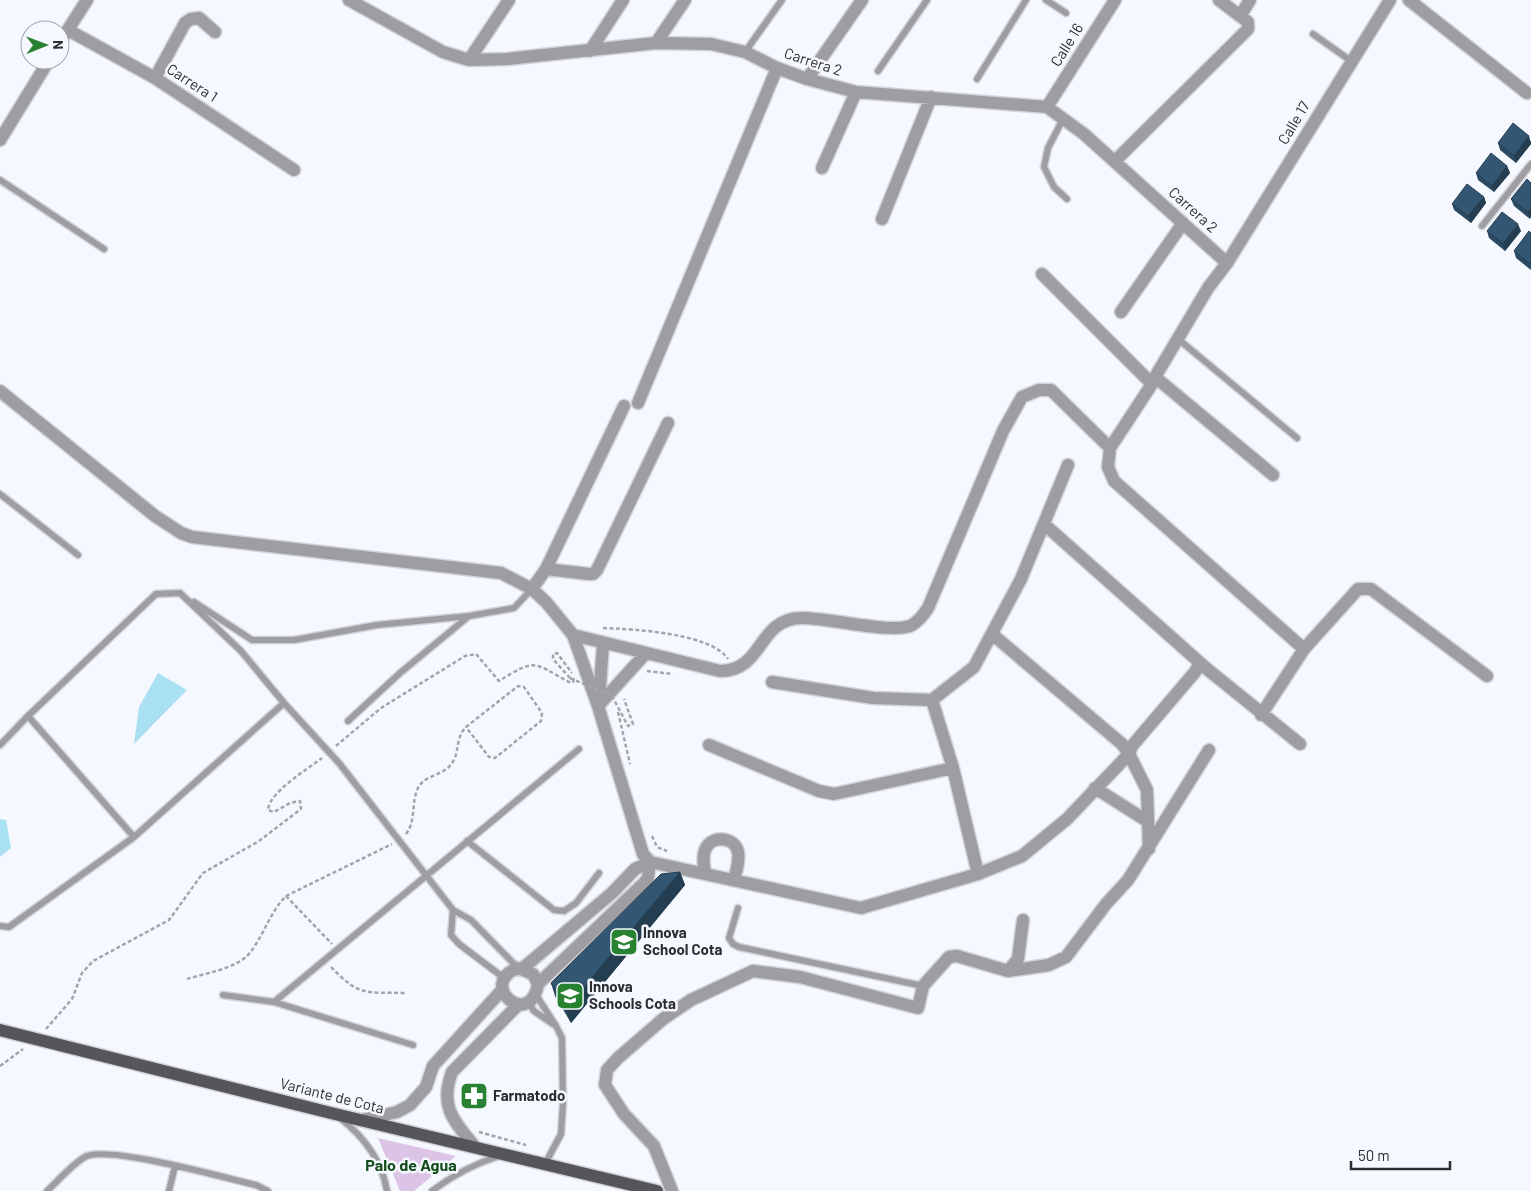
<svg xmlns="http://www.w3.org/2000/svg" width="1531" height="1191" font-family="Barlow,sans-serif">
<rect width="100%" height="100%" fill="#f5f8fe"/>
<path fill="#dcc4e6" d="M378,1138L456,1156L414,1191H400Z"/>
<path fill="#a9e1f2" d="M158,673L187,690L134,744L139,707Z
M0,819L6,820L11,848L0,857Z"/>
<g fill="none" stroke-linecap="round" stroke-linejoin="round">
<defs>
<path id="service" d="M1046,0L1066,13
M1313,34L1351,61
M745,52L782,0
M878,71L927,0
M977,79L1026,0
M1063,119L1048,148L1044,167L1054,187L1067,199
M0,180L104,249
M1482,226L1531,164
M1178,339L1297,438
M0,494L78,555
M194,602L252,640H294L377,625L469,616
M348,721L400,673L469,616L514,608L532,589
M0,745L28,716
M134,837L28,716L156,594L180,593L241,651L284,703L339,763L453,910L471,920L518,968
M467,841L554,910L564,911L576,903L599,873
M738,908L729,938L733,944L739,947L923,986
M453,910L451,935L459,944L504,978
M0,926L9,927L134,837L284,703
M223,995L274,1002L413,1045
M536,995L556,1026L562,1038L563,1104L561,1134L545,1164
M274,1002L579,749
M529,1003L534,1011L553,1024
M340,1118C363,1136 382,1161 387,1191
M47,1191C57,1182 75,1161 87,1156C111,1146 225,1178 256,1185L268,1191
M169,1191L175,1166
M432,1191C453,1175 474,1164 499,1156"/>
<path id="minor" d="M349,0L443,52L469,60L507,59L656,43L711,44L745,52L777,68L807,79L856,92L1047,107L1084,134L1227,263
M1409,0L1527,93
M1240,16L1250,0
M68,30L155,78L294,170
M60,42L87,0
M656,43L685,0
M590,51L623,0
M469,60L509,0
M155,78L185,23L191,19L199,18L215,32
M807,79L862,0
M1047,107L1115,0
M0,140L49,60
M1115,161L1248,29V22L1219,0
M822,168L856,92
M882,219L931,97
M1042,274L1152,384
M1121,312L1183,223
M1155,377L1273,475
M0,391L155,516L181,533L192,537L501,573L532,589L546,602L573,635L720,671C764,671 757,619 801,618C826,617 894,635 912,625C919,621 924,614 928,608L1003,431L1013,413L1022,397L1039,390H1051L1110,448
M638,403L777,68
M1044,524L1207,669L1300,744
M546,569L624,406
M532,589L546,569L589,574H593L597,570L668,423
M573,635L598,706L643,854L650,862
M1304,649L1114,481L1108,467L1110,448L1152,384L1155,377L1208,288L1227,263L1390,0
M772,682L873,698L932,700L974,667L1021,579L1068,465
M932,700L953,768L978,874
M599,701L603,644
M598,706L646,653
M1261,715L1304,649L1358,589H1371L1487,676
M709,745L819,791L834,794L953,768
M1095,788L1147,821
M1149,849L1147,790L1129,754L1132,746L1195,672L1200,663
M705,873C704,865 702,857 705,850C711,834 735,837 738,852C740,861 736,871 734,880
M523,968L612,893L635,869L650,862L861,908L978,874L1022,856L1067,819L1129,754L1122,744L992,634
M1008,971L1049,965L1066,957L1106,904L1128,880L1209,750
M538,984L533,974L518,968C476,984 530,1031 538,984L644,883L648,878L650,862
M362,1120L397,1112L410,1105L426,1087L433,1066L502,990
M475,1147C454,1121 439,1107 452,1072L518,1005
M672,1191L654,1146L624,1114L605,1085L607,1070L618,1058L663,1019L691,1000L753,971L800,977L918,1008L923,986L949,957L957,956L1008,971L1018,959L1023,920"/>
<path id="primary" d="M0,1030L335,1114L657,1191"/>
</defs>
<use href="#service" stroke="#d1d4d9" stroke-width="9"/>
<use href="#minor" stroke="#d1d4d9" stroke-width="15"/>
<use href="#primary" stroke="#d1d4d9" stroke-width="15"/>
<path stroke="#a3a5aa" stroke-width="2.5" stroke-dasharray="4 2.5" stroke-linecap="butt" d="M603,628C632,629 711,633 728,659
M647,671L673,674
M570,678L553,659V654L557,653L572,673
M618,712L630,764
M336,746L381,708L465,656L476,654L499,681C536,658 532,662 569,682H573L574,678
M406,834C416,822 411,802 418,788C425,774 444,776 452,763C460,752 455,738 466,727L518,686L524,687L542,713L541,721L495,758L489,757L466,727
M652,836L657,847L667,851
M286,896L332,944
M331,967C360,997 365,992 405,993
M187,979C206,973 234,969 248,955C263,938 269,913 286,896L392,844
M46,1029L72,999L82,973L93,961L169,920L203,873L259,841L301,809L300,801L290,803L274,812L268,810C269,792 308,769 322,758
M0,1066L23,1049
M479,1132L526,1145"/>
<use href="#service" stroke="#9e9ea2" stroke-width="6"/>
<use href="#minor" stroke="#9e9ea2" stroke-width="12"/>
<use href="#primary" stroke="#56555c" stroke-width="12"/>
<path stroke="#a3a5aa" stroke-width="2.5" stroke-dasharray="4 2.5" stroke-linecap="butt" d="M570,678L612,696L628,726L633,724L624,699"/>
</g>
<path fill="#2c4b62" d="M1531,141V144L1516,163L1500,150L1498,143Z
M1507,166L1510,173L1494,192L1478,180L1476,173Z
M1527,179L1530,219L1514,206L1511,199Z
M1484,197L1486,203L1471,223L1454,210L1452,204Z
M1487,231H1521L1505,251L1489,238Z
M1531,233V270L1516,258L1514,251Z
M680,872L685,885L571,1023L555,996L551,983Z"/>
<path fill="#243d50" d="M1529,136L1531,144L1516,163L1514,156Z
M1507,166L1510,173L1494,192L1492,186Z
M1484,197L1486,203L1471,223L1468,216Z
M1531,208V217L1530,219L1528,212Z
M1518,224L1521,231L1505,251L1503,244Z
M680,872L685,885L571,1023L566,1009Z"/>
<path fill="#335772" stroke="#243d50" d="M1513,123L1529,136L1514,156L1498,143Z
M1491,153L1507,166L1492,186L1476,173Z
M1527,179L1531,183V208L1528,212L1511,199Z
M1467,184L1484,197L1468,216L1452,204Z
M1502,212L1518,224L1503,244L1487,231Z
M1529,231L1531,233V262L1530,264L1514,251Z
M680,872L566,1009L551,983L661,874Z"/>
<defs>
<symbol id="school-square" viewBox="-11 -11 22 22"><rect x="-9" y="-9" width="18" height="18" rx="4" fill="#298231" stroke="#f5f8fe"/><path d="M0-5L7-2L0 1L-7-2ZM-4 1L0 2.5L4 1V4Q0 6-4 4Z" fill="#fff"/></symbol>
<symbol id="pharmacy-square" viewBox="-11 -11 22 22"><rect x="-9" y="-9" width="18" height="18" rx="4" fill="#298231" stroke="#f5f8fe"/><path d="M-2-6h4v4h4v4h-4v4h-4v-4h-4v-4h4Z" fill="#fff"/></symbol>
</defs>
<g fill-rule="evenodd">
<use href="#school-square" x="608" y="926" width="32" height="32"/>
<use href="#school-square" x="554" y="980" width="32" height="32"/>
<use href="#pharmacy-square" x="458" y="1080" width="32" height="32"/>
</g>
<g text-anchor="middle" stroke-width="5" stroke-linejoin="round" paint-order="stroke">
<g font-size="15" fill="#2c2e31" stroke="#f5f8fe">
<text transform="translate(1067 45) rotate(-58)" y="5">Calle 16</text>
<text transform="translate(813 62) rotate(18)" y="5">Carrera 2</text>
<text transform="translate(192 83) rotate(33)" y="5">Carrera 1</text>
<text transform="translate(1294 123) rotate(-59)" y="5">Calle 17</text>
<text transform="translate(1193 210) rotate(42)" y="5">Carrera 2</text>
<text transform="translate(332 1096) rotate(14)" y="5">Variante de Cota</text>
</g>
<g font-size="15" font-weight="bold" fill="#2c2e31" stroke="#f5f8fe" text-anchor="start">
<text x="643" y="938">Innova<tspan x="643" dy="17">School Cota</tspan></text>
<text x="589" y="992">Innova<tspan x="589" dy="17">Schools Cota</tspan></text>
<text x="493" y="1101">Farmatodo</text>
</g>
<g font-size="16" font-weight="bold" fill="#144d1a" stroke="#f5f8fe">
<text x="411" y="1171">Palo de Agua</text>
</g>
</g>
<g transform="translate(45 45) rotate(89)"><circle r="24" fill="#f5f8fe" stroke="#a5a7ac"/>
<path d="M0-4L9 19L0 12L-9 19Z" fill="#298231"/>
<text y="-8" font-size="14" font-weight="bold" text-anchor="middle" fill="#2c2e31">N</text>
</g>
<path d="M1351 1161v8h99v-8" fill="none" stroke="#2c2e31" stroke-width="2.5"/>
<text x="1358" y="1161" font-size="15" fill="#2c2e31" stroke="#f5f8fe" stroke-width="4" paint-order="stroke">50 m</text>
</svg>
